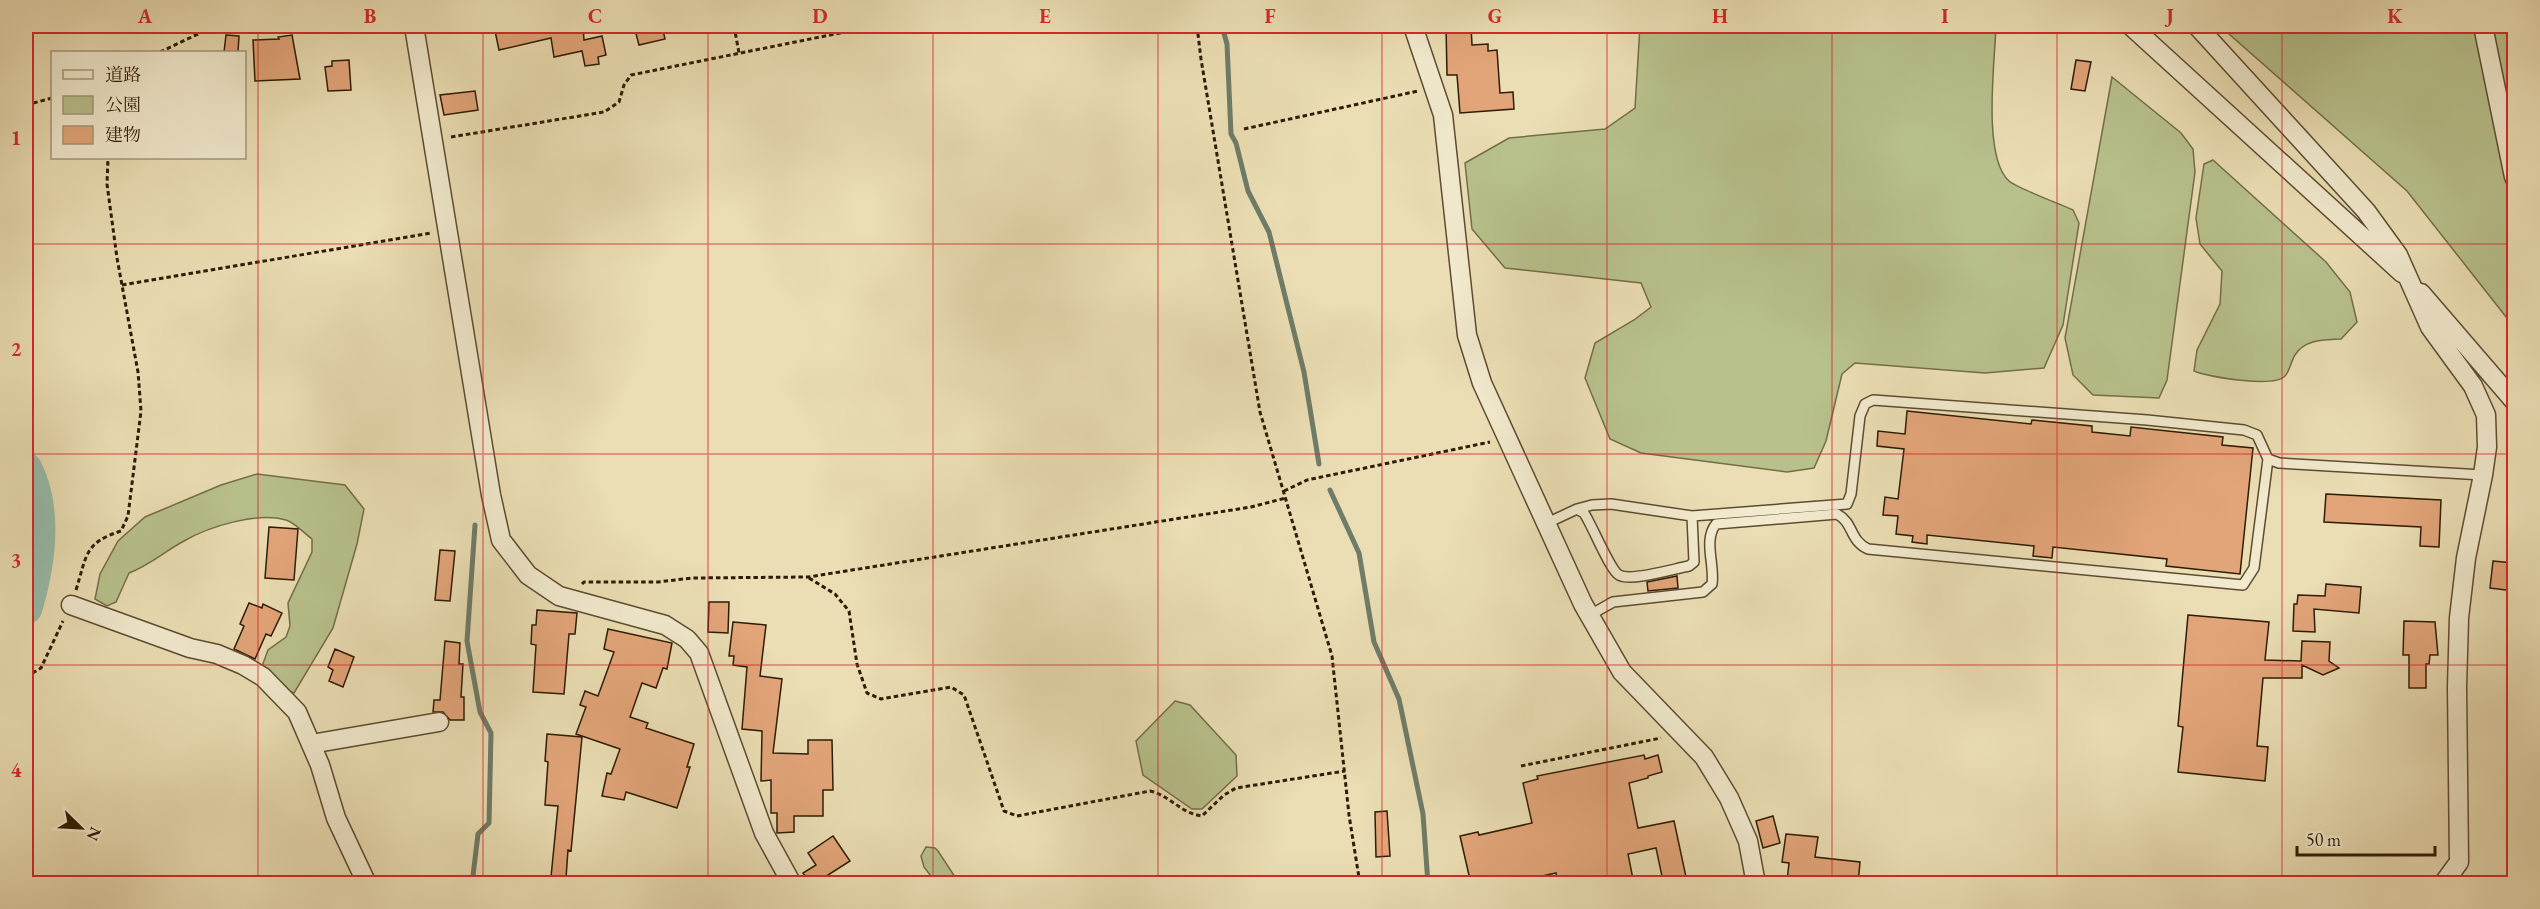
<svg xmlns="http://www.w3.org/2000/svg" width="2540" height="909" font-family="'EB Garamond','Noto Serif JP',serif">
<rect width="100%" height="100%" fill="#ebdeb4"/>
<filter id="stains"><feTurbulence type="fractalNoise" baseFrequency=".00333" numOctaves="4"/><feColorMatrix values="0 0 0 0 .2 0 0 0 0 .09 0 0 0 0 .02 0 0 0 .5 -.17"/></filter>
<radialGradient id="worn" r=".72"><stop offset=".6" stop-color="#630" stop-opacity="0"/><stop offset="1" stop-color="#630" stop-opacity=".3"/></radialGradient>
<path fill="#b8c18c" stroke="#736e48" stroke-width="1.5" d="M1640,26H1996C1995,60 1982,157 2009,181C2017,188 2060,204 2073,210L2079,223L2063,325L2044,368L1985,373L1855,363L1842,374L1826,441L1814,468L1787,472L1641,453L1610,439L1585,378L1595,343L1634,320L1651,307L1641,283L1505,268L1472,229L1465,163L1509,138L1605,129L1635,108Z
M2220,26H2514V327L2407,191Z
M2112,77L2181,133L2193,149L2195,172L2167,380L2159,398L2093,395L2073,375L2065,338Z
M2213,160L2326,262L2350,292L2357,322L2341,339C2324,340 2305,339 2295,355C2291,361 2290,371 2285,376C2274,388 2209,377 2194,371L2197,350L2220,304L2222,271L2200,244L2196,218L2204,164Z
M257,474L345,485L364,509L357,544L333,628L294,693L284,689L261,669L268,650L286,637L290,626L288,603L312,552V539C304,533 295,523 286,520C257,512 210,526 184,541C165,551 150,565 129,573L116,602L107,606L95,599L100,574L118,541L145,517L221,485Z
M1175,701L1190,705L1236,755L1237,776L1202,809H1192L1143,775L1136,741Z
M926,847L935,848L938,851L959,883H936L924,867L921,856Z"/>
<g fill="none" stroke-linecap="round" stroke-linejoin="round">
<path stroke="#6e7c68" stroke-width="5" d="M1222,26L1227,44L1231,134L1236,143L1248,191L1269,232L1304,372L1319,464
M1330,490L1359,553L1374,642L1399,699L1423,814L1428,884
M472,884L478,834L489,823L491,733L480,712L467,641L475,525"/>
<path stroke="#98bcaa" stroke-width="33" d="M26,469C47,511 39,564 26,608"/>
</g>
<path fill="#e2a579" stroke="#2e1b04" stroke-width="1.5" d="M494,26H583L584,40L602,36L606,55L598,57L599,64L585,66L582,51L554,57L551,38L499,50Z
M634,26H662L665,39L639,45Z
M1446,26H1471L1472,45L1488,44V51L1497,50L1500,93L1513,92L1514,109L1460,113L1457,75H1447Z
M226,35L239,36L238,52H224Z
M292,35L300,79L255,81L253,40L279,39L278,37Z
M349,60L351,90L328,91L325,67L332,66V61Z
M2076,60L2091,62L2085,91L2071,89Z
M475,91L478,110L444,115L440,95Z
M1907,411L2031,424L2032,420L2092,426V432L2130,436L2131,427L2223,437L2222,445L2253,448L2240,574L2166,566L2167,559L2053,547L2052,558L2033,556L2034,546L1927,535V544L1912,542L1913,536L1896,534L1898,516L1883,515L1885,497L1898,499L1904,449L1877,446L1878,431L1905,434Z
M2326,494L2441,500L2439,547L2420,546L2421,527L2324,522Z
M269,527L298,529L294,580L265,578Z
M440,550L455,551L450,601L435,600Z
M2493,561L2514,563V591L2490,588Z
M1677,576L1678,588L1648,591L1647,582Z
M2326,584L2361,587L2359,613L2314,609L2315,632L2293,631L2294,604H2297L2298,595L2325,596Z
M709,602H729L728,633L708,632Z
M249,603L262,608L263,604L282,613L271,636L266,634L255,659L234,649L244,626L240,624Z
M537,610L577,613L575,634H569L564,694L533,692L536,645L531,644L532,625H536Z
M2188,615L2269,622L2265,660L2301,661L2302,641L2330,642L2329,661L2339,668L2323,675L2302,665V678H2263L2257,746L2268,747L2265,781L2178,772L2183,727L2178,726Z
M2404,621L2435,622L2438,655H2430L2429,664H2426V688H2409V655H2403Z
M733,622L766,625L760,676L782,679L773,753L808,754V740H832L833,790H823V816H794V832L777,833V813H771V780L761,781L762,731L742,729L747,667L733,665L734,656H729Z
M608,629L672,643L667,669L663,668L656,688L642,683L630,717L648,723L646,728L694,744L687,767H690L677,808L626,792L624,800L602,796L607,773L611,774L620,749L576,734L586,707L580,705L585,691L598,696L614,652L604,649Z
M445,641L460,643L459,664H463L461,697H464V720H450L443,712H433L434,700H440Z
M335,649L354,657L343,687L329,681L333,670L328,667Z
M547,734L582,737L571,851L568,850L566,878L551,877L558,806L545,805L548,762L545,761Z
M1644,755L1645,759L1658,755L1662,772L1648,776V778L1629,783L1638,828L1674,821L1686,877L1663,881L1656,848L1628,854L1634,884H1557L1556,873L1520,881L1519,876L1485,884H1471L1460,836L1478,832L1479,835L1532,823L1523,783L1538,779L1537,776Z
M1387,811L1390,856L1376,857L1375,812Z
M1773,816L1780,843L1763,848L1756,821Z
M1786,834L1818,837L1815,857L1860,862L1858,884L1833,881V884H1811L1787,881L1789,863L1782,862Z
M833,836L850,861L814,884H810L803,873L816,865L808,853Z"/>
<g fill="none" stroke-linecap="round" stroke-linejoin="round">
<defs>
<path id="lane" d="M2268,459L2279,463L2483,475
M1577,509L1592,505L1611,504L1692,516L1847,504L1851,494L1860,416L1865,404L1873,400L2147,420L2244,430L2257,435L2268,459L2254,568L2243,585L1868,549C1849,540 1854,523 1837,514L1716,524C1703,540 1715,565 1712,584L1703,592L1613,602L1590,615
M1545,524L1577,509L1584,513C1592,525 1610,570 1619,575C1631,582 1673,569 1689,566L1694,562L1692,516"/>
<path id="street" d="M414,26L491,495L501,540L528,575L559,596L665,625L687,639L699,653L764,833L792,884
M1413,26L1443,115L1467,335L1482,383L1583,604L1622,672L1704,757L1729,798L1748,841L1756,884
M2131,26L2402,273
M2197,26L2366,211L2398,255L2430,327L2473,386L2486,415L2487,447L2483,475L2466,558L2459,618L2457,687L2459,862L2443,884
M2483,26L2514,177
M2421,293L2514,401
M71,605L190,648L217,654L243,665L263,677L297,712L320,765L336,818L367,884
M311,744L439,722"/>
</defs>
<use href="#lane" stroke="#5d4c30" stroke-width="12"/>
<use href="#street" stroke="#5d4c30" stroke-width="21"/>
<path stroke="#2e1b04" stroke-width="3" stroke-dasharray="4.5 3" stroke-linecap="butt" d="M734,26L739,53
M1197,26L1201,59L1260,412L1332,656L1349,815L1360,884
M160,52L215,26
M26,105L52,98
M1244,129L1418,91
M451,137L604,112L619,102L624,85L631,75L840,33L889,26
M122,285L431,233
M1284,491L1307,480L1490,442
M809,578L835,594L849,611L857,664L867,693L881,699L951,687L964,695L1004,811L1017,816L1150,791C1171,796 1180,813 1202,816L1224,795L1236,788L1345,771
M582,584L584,582H658L692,578L808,577L1251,507L1286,498
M76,590C87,555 84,543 121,531L128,516L141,411L138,372L117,258L107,184L108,158
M26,677L41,668L63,621
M1521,766L1661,738"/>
<use href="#lane" stroke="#f2eace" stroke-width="9"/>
<use href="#street" stroke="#f2eace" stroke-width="18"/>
</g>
<path fill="none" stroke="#d62828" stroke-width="1.5" stroke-opacity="0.55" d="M258,26V884M483,26V884M708,26V884M933,26V884M1158,26V884M1382,26V884M1607,26V884M1832,26V884M2057,26V884M2282,26V884M26,244H2514M26,454H2514M26,665H2514"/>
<rect width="2540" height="909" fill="none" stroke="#ebdeb4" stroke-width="66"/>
<rect x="51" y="51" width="195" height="108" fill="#f2eace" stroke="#a4977d" stroke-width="1.5"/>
<rect x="63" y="70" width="30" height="9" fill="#f2eace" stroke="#a4977d" stroke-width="1.5"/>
<text x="105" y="81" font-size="18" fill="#2e1b04">道路</text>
<rect x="63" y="96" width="30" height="18" fill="#b8c18c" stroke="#a4977d" stroke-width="1.5"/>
<text x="105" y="111" font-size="18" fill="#2e1b04">公園</text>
<rect x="63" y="126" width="30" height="18" fill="#e2a579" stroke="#a4977d" stroke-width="1.5"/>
<text x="105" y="141" font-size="18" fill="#2e1b04">建物</text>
<g transform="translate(81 828) rotate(114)" stroke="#f2eace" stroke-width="4.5" paint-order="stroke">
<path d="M0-4.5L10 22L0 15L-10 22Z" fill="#2e1b04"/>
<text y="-9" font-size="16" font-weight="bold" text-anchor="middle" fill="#2e1b04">N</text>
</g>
<path d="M2297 846v9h138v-9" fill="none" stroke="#2e1b04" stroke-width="3"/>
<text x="2306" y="846" font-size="18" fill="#2e1b04" stroke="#f2eace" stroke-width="4.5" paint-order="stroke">50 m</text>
<rect x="33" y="33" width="2474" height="843" fill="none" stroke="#d62828" stroke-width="2"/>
<g font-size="20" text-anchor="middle" font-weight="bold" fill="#d62828">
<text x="145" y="23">A</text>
<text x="370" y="23">B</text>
<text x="595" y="23">C</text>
<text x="820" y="23">D</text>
<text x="1045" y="23">E</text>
<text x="1270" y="23">F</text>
<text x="1495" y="23">G</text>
<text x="1720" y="23">H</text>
<text x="1945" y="23">I</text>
<text x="2170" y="23">J</text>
<text x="2395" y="23">K</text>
<text x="16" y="145">1</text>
<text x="16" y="356">2</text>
<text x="16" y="567">3</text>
<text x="16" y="777">4</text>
</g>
<rect width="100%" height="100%" filter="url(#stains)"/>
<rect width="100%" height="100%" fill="url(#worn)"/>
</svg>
